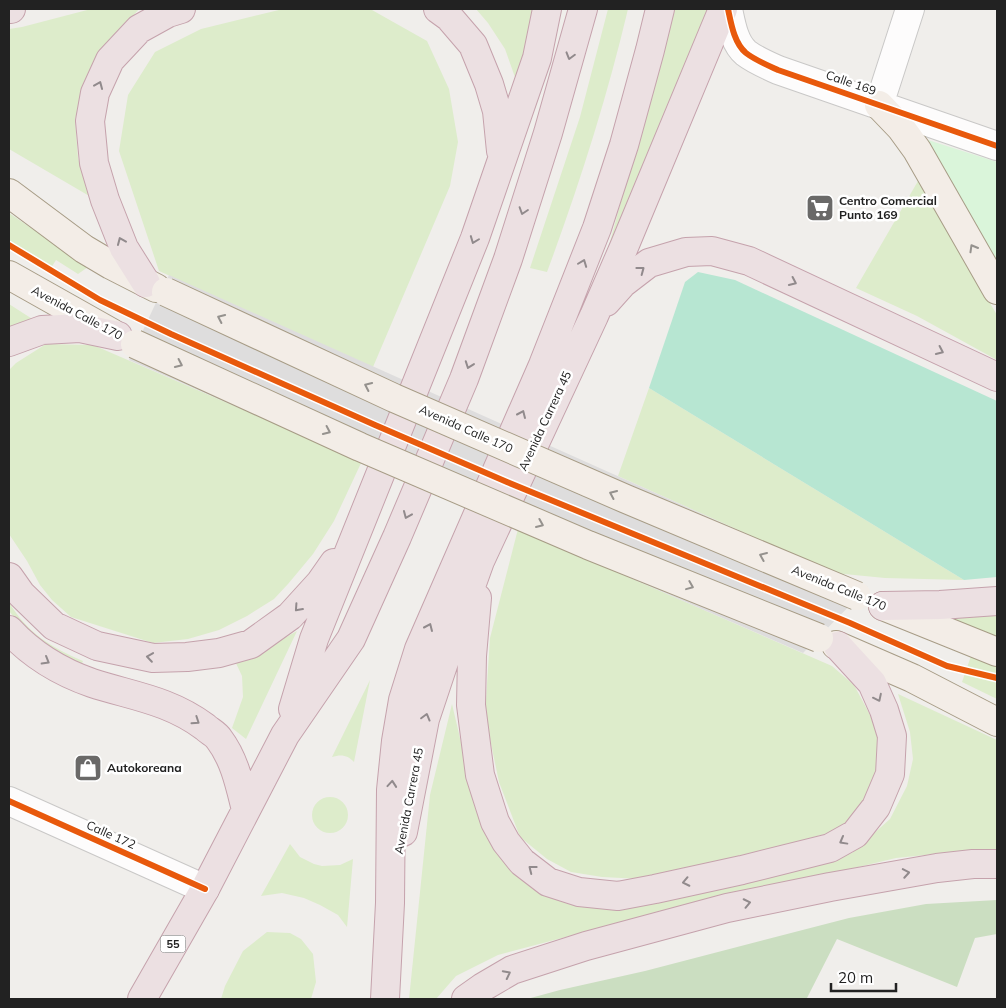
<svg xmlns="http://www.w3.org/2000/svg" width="1006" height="1008" font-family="Mulish,sans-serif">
<rect width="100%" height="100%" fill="#f0eeeb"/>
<path fill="#ddeccb" d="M91,9H139L109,44L87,84L75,119L78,158L91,197L9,149V29L22,27Z
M283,9H366L372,10L427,41L449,89L458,142L450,186L373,367L159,271L119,151L128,95L155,52L201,29Z
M476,9H535L533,24L516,80L505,49L488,23Z
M608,9H628C607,98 579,186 547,272L530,268L580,117Z
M673,9H711L607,253Z
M918,181L997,315V360L917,316L856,288Z
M9,213L88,267L78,274L56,260L51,268L9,241Z
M9,304L37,322L9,330Z
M46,344L93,345L362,461L334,521L313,554L288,584L274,599L247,616L219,630L188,639L153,643L71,617L52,600L40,585L27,561L9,534V370L16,363Z
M649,388L964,580L885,578L834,573L618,476Z
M518,529L832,666L854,685L876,726L880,761L873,786L862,808L848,828L776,847L641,879L602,877L571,872L547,859L520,837L499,782L485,715L490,638Z
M9,602C26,632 52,648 83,661L81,666L60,656L22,627L9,611Z
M997,610V638L943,617Z
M297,631L246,739L232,728L243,697L242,676L234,659C256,652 276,643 297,631Z
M971,656L997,666V699L962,682Z
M370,680L354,762C348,755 341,754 332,757Z
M898,694L997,740V852L945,853L896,858L562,938L498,955L456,976L436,999H409L430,795L452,704L475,802L507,857L551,898L581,906L606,908L852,853L890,819L907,786L913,759L910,732Z
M312 815a18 18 0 1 1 36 0a18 18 0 1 1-36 0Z
M290,844L300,857L314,864L322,866L340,865L353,859L347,927L338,915L320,905L304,898L282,893L261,896Z
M267,932L290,933L301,939L313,954L316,982L311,999H221L225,986L243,951Z"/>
<path fill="#cbdec1" d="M997,900V934L975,938L957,987L837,939L807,998L767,999H527L560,990L645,971L849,918L926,904Z"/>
<path fill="#daf5da" d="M928,140L997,162V272Z"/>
<path fill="#b7e6d2" d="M698,272L735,280L997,401V577L964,580L649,388L685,282Z"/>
<path fill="#dedddd" d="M169,275L834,573L868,587L803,653L129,360Z"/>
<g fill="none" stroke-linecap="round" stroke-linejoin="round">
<defs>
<path id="minor" d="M728,9C731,23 734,43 746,53C755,60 767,65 778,70L997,146
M879,105L910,9
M9,801L205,889"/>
<path id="major" d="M879,105L901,128L917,150L997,290
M9,193L84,249L111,265L156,288
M9,275L112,333
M883,606L997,652
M836,645L912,678L997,722"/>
<path id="highway" d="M9,9H11
M438,9L449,17L473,45L489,84L497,111L501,151
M146,283L124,248L105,200L94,163L90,121L95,93L110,60L139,29L168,13L181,9
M606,302L623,283L649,263L686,252L712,251L749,261L997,377
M9,342L42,330L80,328L118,336
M9,577L21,594L54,626L97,646L153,658L187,657L219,653L251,644L290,616L320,583L334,563
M477,598L472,656L471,705L480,775L495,822L506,842L522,862L548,882L579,892L618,896L655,889L742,870L830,848L855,834L876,807L890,774L892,736L884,710L872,683L838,646
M883,606L940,605L997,601
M9,630C32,655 60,672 92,683C132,696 169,700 205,727C209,731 216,734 219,739C235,760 240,786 246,810
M293,709L314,639L475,238L537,58L547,9
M403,832L425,719L446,656L480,561L594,316L624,247L723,9
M142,999L205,889L285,735L351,639L397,537L464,379L508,259L548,133L583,9
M385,999L390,903L391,790L396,741L403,700L419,649L543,365L597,228L624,145L650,50L660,9
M466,999L483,987L512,970L586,946L727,908L830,887L937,868L973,864H997"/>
</defs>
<use href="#minor" stroke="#c9c8c7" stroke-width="30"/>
<use href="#major" stroke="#a79c86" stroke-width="30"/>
<use href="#highway" stroke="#c5a2ac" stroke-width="30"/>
<use href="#minor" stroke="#fdfcfc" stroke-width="28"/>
<use href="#major" stroke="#f3ede7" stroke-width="28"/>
<use href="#highway" stroke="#ece0e2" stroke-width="28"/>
<defs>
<path id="major-bridge" d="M166,292L394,398L626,499L857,596
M135,344L360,447L588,545L819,638"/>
</defs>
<use href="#major-bridge" stroke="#a79c86" stroke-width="30" stroke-linecap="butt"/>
<use href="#major-bridge" stroke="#f3ede7" stroke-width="28"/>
<defs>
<path id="cycleway" d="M728,9C731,23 734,43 746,53C755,60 767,65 778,70L997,146
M9,245L100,300L171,334L375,425L507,482L850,623L947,666L997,678
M9,801L205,889"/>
</defs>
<use href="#cycleway" stroke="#fff" stroke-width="9"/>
<use href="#cycleway" stroke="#e8590c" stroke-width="6"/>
</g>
<defs><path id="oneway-chevron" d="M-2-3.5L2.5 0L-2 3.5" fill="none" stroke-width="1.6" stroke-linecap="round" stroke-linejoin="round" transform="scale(1.25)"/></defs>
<g stroke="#918a8c">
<use href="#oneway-chevron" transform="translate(570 56) rotate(106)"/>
<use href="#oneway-chevron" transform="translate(99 85) rotate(-67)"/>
<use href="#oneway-chevron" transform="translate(523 211) rotate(108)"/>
<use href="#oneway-chevron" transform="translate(474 240) rotate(111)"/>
<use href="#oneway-chevron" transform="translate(121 241) rotate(-113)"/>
<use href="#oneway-chevron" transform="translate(583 263) rotate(-69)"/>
<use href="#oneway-chevron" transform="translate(641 270) rotate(-37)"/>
<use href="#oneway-chevron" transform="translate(793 282) rotate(25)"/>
<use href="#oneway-chevron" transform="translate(940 351) rotate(25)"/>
<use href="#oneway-chevron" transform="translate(469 365) rotate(110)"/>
<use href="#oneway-chevron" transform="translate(522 414) rotate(-66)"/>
<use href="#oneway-chevron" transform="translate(407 515) rotate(113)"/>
<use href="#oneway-chevron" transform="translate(298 608) rotate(132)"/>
<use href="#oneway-chevron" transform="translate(429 627) rotate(-66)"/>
<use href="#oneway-chevron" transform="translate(150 657) rotate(-172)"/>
<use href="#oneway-chevron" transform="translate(46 661) rotate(30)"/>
<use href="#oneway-chevron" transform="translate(878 698) rotate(64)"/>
<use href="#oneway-chevron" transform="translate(426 717) rotate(-75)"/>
<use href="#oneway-chevron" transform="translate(196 721) rotate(34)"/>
<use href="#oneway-chevron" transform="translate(392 784) rotate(-85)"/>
<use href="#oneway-chevron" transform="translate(843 841) rotate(151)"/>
<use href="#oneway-chevron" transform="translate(532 869) rotate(-142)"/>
<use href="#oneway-chevron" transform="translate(906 873) rotate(-10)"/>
<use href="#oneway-chevron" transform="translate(686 882) rotate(168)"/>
<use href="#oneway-chevron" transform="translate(747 903) rotate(-12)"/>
<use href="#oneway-chevron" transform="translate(507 974) rotate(-27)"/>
</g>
<g stroke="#95928e">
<use href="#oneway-chevron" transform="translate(973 248) rotate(-120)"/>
<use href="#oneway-chevron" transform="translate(221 318) rotate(-155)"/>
<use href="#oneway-chevron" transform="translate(179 364) rotate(25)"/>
<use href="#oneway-chevron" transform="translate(368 386) rotate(-155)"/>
<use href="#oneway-chevron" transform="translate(327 431) rotate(25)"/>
<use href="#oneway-chevron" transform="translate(613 494) rotate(-156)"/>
<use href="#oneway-chevron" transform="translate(540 524) rotate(23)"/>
<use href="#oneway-chevron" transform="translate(763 556) rotate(-157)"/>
<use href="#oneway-chevron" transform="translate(690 586) rotate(22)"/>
</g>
<defs>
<symbol id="supermarket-square" viewBox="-11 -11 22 22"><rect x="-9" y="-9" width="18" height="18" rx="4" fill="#6a6968" stroke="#fff"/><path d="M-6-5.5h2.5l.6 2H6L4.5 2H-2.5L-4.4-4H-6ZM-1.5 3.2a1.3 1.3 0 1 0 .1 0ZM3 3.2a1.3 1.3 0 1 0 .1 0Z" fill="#fff"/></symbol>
<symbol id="shop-square" viewBox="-11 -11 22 22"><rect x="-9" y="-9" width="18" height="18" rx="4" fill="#6a6968" stroke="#fff"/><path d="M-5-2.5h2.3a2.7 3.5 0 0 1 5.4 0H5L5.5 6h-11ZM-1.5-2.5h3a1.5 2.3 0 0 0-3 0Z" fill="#fff"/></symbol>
</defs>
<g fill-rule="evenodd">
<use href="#supermarket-square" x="804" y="192" width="32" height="32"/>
<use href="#shop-square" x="72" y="752" width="32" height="32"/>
</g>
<g text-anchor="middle" stroke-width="5" stroke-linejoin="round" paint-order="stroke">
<rect fill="#fff" stroke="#646464" stroke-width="1" x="160.5" y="935.5" width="25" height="17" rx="4"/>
<g font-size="11" font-weight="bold" fill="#222">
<text x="173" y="948">55</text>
</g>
<g font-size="12" fill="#222" stroke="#fff">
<text transform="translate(851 83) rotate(19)" y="4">Calle 169</text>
<text transform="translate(77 313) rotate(28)" y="4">Avenida Calle 170</text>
<text transform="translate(545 421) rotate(-65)" y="4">Avenida Carrera 45</text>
<text transform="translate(466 429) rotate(24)" y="4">Avenida Calle 170</text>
<text transform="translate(839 588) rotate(22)" y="4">Avenida Calle 170</text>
<text transform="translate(409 801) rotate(-79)" y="4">Avenida Carrera 45</text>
<text transform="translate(111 835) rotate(24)" y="4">Calle 172</text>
</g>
<g font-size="12" font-weight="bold" fill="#222" stroke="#fff" text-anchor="start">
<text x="839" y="205">Centro Comercial<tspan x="839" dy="14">Punto 169</tspan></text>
<text x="107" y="772">Autokoreana</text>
</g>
</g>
<rect width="1006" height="1008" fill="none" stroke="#222222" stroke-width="20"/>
<path d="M831 983v8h65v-8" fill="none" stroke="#222222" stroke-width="2.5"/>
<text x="838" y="983" font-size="15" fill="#222222" stroke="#ffffff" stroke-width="4" paint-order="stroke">20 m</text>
</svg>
